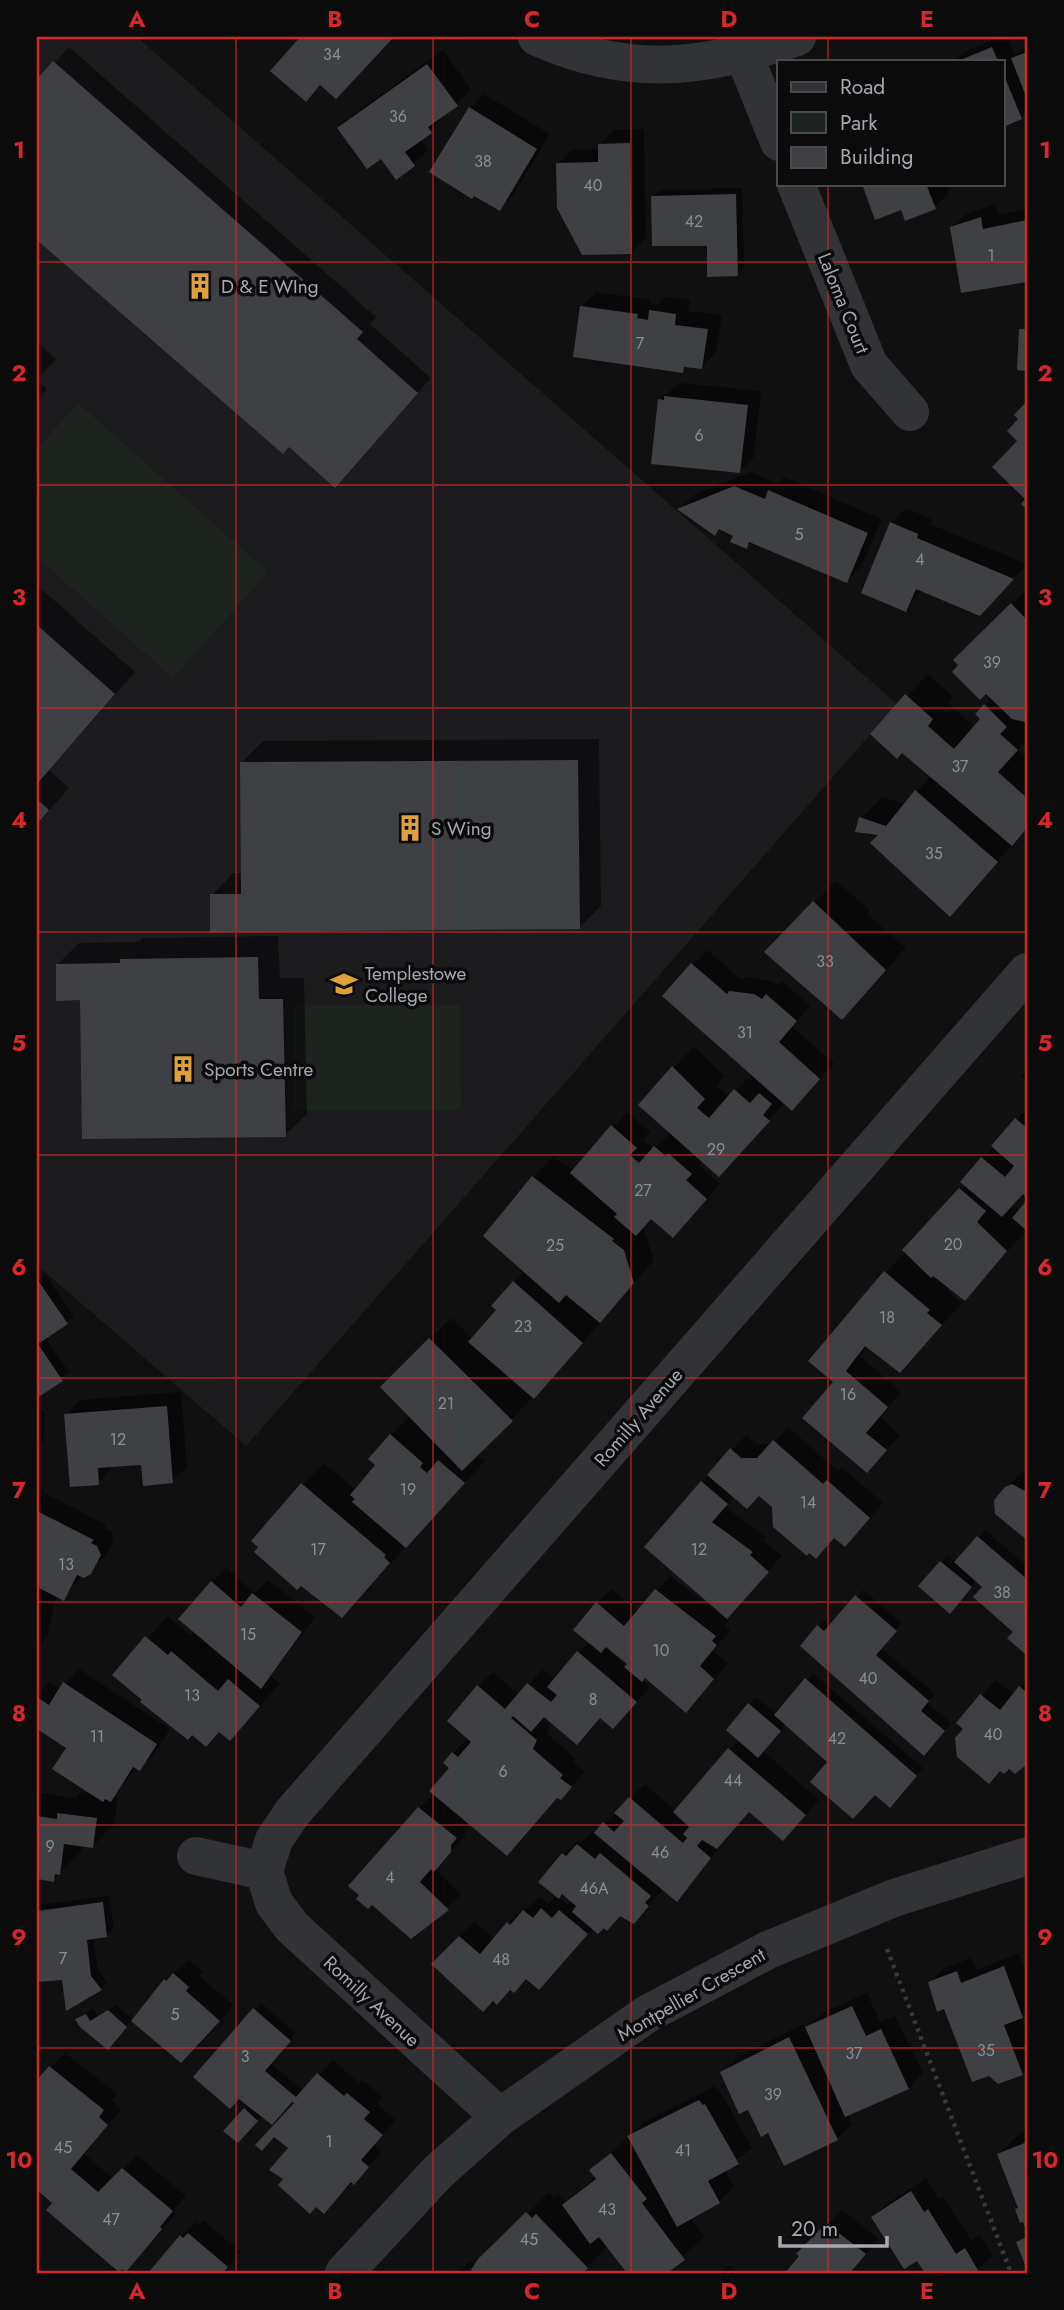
<svg xmlns="http://www.w3.org/2000/svg" width="1064" height="2310" font-family="Jost,sans-serif">
<rect width="100%" height="100%" fill="#101011"/>
<path fill="#1c1c1e" d="M37,37H137L897,704L246,1446L37,1265Z"/>
<path fill="#1d241d" d="M78,403L268,572L173,678L37,557V449Z
M293,1005H460L461,1110H294Z"/>
<path fill="#0007" fill-rule="evenodd" d="M302,37H395L363,70L321,84L306,100L273,71Z
M1000,37H1008L1016,56L1027,44V111L1021,118L1003,125V61H953L968,50Z
M69,47L376,317L370,324L431,378L349,471L289,445L283,452L37,238V82Z
M443,50L471,90L421,139L429,150L396,177L381,156L339,128L354,114Z
M484,94L550,134L514,194L499,209L470,108Z
M1003,128L1007,138L1003,143Z
M644,129L646,238L631,253L558,164L573,149H600V144L614,130Z
M863,184H946L949,193L935,207L902,208L876,218Z
M742,188L744,268L737,275L708,244L653,197L660,190Z
M996,204L998,215L1027,209V280L963,291L952,227L967,213Z
M596,292L651,300V304L657,305L665,297L690,300L688,311L722,315L716,352L702,367L688,365L682,371L582,306Z
M37,342L56,359L37,380Z
M37,380L47,389L37,401Z
M680,383L761,391L754,457L740,471L659,400Z
M750,472L778,484L784,477L882,519L861,566L847,581L752,541L746,547L736,535L721,528L715,534L680,509L694,495Z
M906,508L932,519L930,524L1027,564L994,599L922,590L906,610L892,523Z
M37,585L135,672L49,770L69,788L37,824Z
M1027,589V740L1018,750L1027,758V828L950,915L881,833L861,818L882,797L905,804L931,776L902,751L872,734L928,674L953,697L948,703L975,728L983,719L985,705L992,697L956,660Z
M599,739L601,906L579,928L212,895L233,873H243L241,763L263,741Z
M836,881L870,910L867,914L906,948L842,1018L767,952Z
M278,936L280,978H304L307,1114L285,1135L82,998L57,965L79,943L139,942L143,938Z
M707,950L742,980L745,977L769,980L777,985L782,981L810,1006L792,1027L834,1063L807,1094L786,1102L719,1175L703,1160L699,1165L720,1184L687,1222L652,1218L643,1227L654,1260L555,1375L477,1454L485,1461L342,1616L302,1485L324,1463L356,1490L378,1465L391,1435L410,1416L382,1387L451,1318L473,1339L499,1310L514,1282L525,1271L533,1177L554,1156L574,1171L627,1112L650,1132L643,1140L654,1149L671,1132L640,1105L694,1046L725,1076L717,1086L730,1097L753,1073L664,996Z
M1027,1069V1081L1021,1076Z
M1027,1108V1195L1024,1192L1013,1204L1020,1211L1027,1203V1230L965,1298L950,1287L947,1291L962,1303L900,1371L868,1346L860,1356L901,1392L880,1417L900,1435L867,1470L835,1382L831,1334L966,1184L982,1159Z
M46,1275L74,1316L45,1337L69,1372L37,1396V1281Z
M181,1392L187,1467L172,1481L143,1463L113,1465L98,1483L66,1415L80,1400Z
M37,1410H43L45,1438L37,1446Z
M788,1427L838,1471L842,1467L883,1503L859,1530L835,1536L774,1506L760,1494L734,1496L725,1507L766,1537L763,1540L782,1556L726,1618L729,1621L725,1626L730,1630L713,1651L728,1664L700,1696L686,1711L645,1676L642,1680L650,1687L627,1712L601,1717L577,1742L545,1716L542,1719L550,1725L547,1734L576,1759L573,1762L585,1772L560,1798L558,1796L507,1854L470,1823L464,1828L465,1836L435,1869L462,1895L411,1936L351,1886L398,1829L434,1793L452,1768L453,1753L469,1738L478,1687L493,1672L519,1695L543,1669L555,1680L589,1642L597,1604L611,1589L638,1612L670,1576L713,1609L702,1482L746,1435L756,1444H772ZM612,1650L629,1664L627,1667L609,1652Z
M1027,1472V1538L997,1513L1006,1488L1021,1473Z
M37,1489L107,1525L104,1528L111,1532L114,1539L105,1557L82,1575L63,1599L57,1596L47,1637L37,1647Z
M985,1530L1027,1566V1654L1010,1638L1016,1631L977,1580L956,1604L921,1586L948,1555L956,1562Z
M226,1568L255,1593L268,1580L315,1617L271,1676L280,1684L230,1739L220,1731L145,1699L115,1674L168,1616L190,1635L195,1630L212,1582Z
M863,1590L902,1623L881,1648L935,1694L927,1703L951,1723L930,1747L819,1626L825,1620L832,1625Z
M79,1669L170,1729L154,1754L140,1769L137,1767L113,1797H118L114,1824L93,1846L82,1845L81,1852L53,1880L37,1877V1792L75,1798L80,1792L95,1794L69,1748L37,1725V1695L50,1682L61,1689Z
M813,1673L923,1768L896,1799L875,1793L829,1762L786,1724L763,1751L819,1800L798,1824L750,1810L677,1900L664,1888L648,1907L621,1914L604,1926L593,1928L553,1973L527,1978L483,2010L453,1984L448,1947L462,1933L475,1922L494,1939L522,1909L524,1911L539,1897L548,1904L557,1895L564,1855L578,1840L581,1843L593,1831L596,1833L645,1784L676,1811L739,1740L728,1730L750,1704L756,1697L777,1714ZM563,1892L571,1900L567,1904L559,1897Z
M996,1680L1014,1695L1027,1681V1763L1021,1769L1009,1767L1002,1770L989,1782L965,1729L958,1723Z
M109,1896L114,1928L107,1935L93,1937L98,1969L107,1982L101,1989L63,1978L37,1980V1905Z
M1019,1953L1027,1975V2011L1021,2017L1027,2035V2068L1022,2074L930,1983L944,1968L971,1958L976,1970Z
M189,1960L203,1972L199,1976L233,2005L209,2035L181,2061L132,2019L114,2040L77,2020L93,2008L98,2016L116,2005L134,2020L165,1980Z
M867,1993L880,2022L895,2016L923,2073L908,2088L847,2114L852,2124L837,2138L785,2163L768,2130L723,2073L737,2058L803,2024L806,2029L822,2013Z
M261,2003L296,2033L271,2063L303,2091L333,2060L359,2083L362,2080L383,2097L377,2104L396,2120L374,2145L382,2152L338,2197L285,2179L291,2148L275,2135L297,2103L292,2100L262,2115L244,2134L226,2131L249,2105L254,2010Z
M65,2053L117,2094L112,2101L121,2110L84,2154L114,2179L137,2155L186,2196L172,2212L175,2214L126,2270L37,2188V2082Z
M714,2086L720,2091L752,2148L724,2170L734,2187L719,2202L690,2218L705,2237L665,2273H632L608,2245L582,2273H458L470,2261L476,2266L549,2192L555,2198L558,2194L567,2203L596,2176L592,2170L644,2122Z
M1027,2130V2231L1017,2210L1019,2208L999,2154L1020,2133Z
M926,2178L939,2199L943,2196L971,2240L980,2235L993,2256L973,2273H932L873,2217L888,2203Z
M842,2210L879,2239L851,2273H788L802,2256L799,2253Z
M203,2220L241,2252L226,2269L231,2273H150L181,2236L196,2222L199,2225Z
M729,2265L740,2273H721Z"/>
<path fill="#3f4044" d="M300,37H394L336,99L320,85L306,102L270,71Z
M992,47L998,61H958Z
M1027,52V99L1011,58Z
M53,61L363,332L357,339L418,393L335,488L289,447L283,454L37,240V79Z
M427,64L458,106L428,127L432,133L405,152L415,166L396,180L381,159L367,169L337,128Z
M1003,73L1022,119L1003,127Z
M469,107L537,149L500,211L474,196L472,199L429,172Z
M630,143L632,254L582,255L557,208L556,163L598,162V144Z
M862,184H926L936,209L905,221L901,210L875,220Z
M736,194L738,276L707,277V246H652L651,196Z
M981,217L983,229L1027,220V282L961,293L950,227Z
M580,306L638,314L637,318L648,320L649,310L676,314L675,325L708,329L702,369L684,367L683,373L573,357Z
M1019,329H1027V371L1017,370Z
M664,396L748,405L740,473L651,464L658,399L664,400Z
M1027,401V509L1021,504L1025,499L992,467L1017,441L1007,431L1018,419L1014,415Z
M734,486L765,499L768,490L868,533L847,583L749,542L747,549L730,542L733,536L719,529L715,536L677,509Z
M890,522L918,534L917,538L1014,579L980,616L916,589L906,612L861,593Z
M1011,603L1027,620L1025,722L1012,719L986,694L980,700L952,672L958,665L953,660Z
M37,625L115,694L37,784Z
M905,694L933,719L928,726L954,749L980,719L975,714L984,704L1007,727L1000,734L1018,750L998,772L1027,798V828L1012,846L902,753L897,759L870,734Z
M578,760L580,929L210,932V894H241L240,762Z
M915,790L998,862L950,917L870,843L878,835L855,832L859,817L886,826Z
M37,799L49,810L37,824Z
M813,901L886,970L842,1020L764,952Z
M258,957L259,999H283L286,1137L82,1139L80,1000L56,1001V964L120,963V959Z
M691,963L727,994L729,991L754,994L762,999L766,994L797,1021L779,1042L820,1079L792,1111L662,996Z
M672,1066L705,1099L697,1108L709,1118L734,1089L750,1103L759,1093L772,1104L763,1115L770,1121L719,1177L638,1105Z
M1015,1118L1027,1128V1198L1023,1194L1002,1217L960,1182L981,1157L1005,1177L1014,1166L991,1146Z
M611,1125L637,1148L630,1155L639,1163L654,1146L666,1156L668,1153L692,1174L686,1180L707,1199L673,1238L651,1219L636,1236L614,1217L617,1214L570,1173Z
M532,1176L614,1239L612,1241L624,1250L634,1283L600,1323L566,1295L559,1303L483,1236Z
M959,1188L986,1211L977,1222L1007,1251L965,1301L933,1276L931,1278L902,1250Z
M1027,1200V1231L1012,1218Z
M884,1271L930,1310L927,1313L942,1325L900,1373L865,1346L846,1371L888,1407L866,1433L887,1450L867,1473L802,1418L833,1382L808,1361Z
M37,1279L68,1324L38,1344L63,1381L37,1398Z
M513,1281L583,1343L534,1399L468,1342L496,1310L491,1306Z
M429,1338L513,1421L462,1471L380,1387Z
M167,1406L173,1483L143,1486L141,1465L98,1468L99,1485L70,1487L64,1414Z
M390,1434L423,1463L420,1467L427,1473L438,1460L465,1483L406,1548L352,1502L355,1499L350,1495L375,1465L368,1459Z
M773,1440L823,1484L827,1480L870,1518L845,1547L834,1538L816,1559L809,1553L807,1556L773,1527L772,1507L759,1496L747,1509L707,1475L730,1448L741,1458H757Z
M701,1481L728,1504L712,1522L753,1552L750,1555L769,1572L727,1619L644,1547Z
M301,1483L386,1555L384,1557L390,1563L342,1618L301,1586L297,1590L254,1552L258,1547L251,1541Z
M1012,1484L1027,1492V1540L995,1514L994,1500L1005,1487Z
M37,1511L94,1540L91,1543L97,1546L101,1555L91,1574L84,1578L77,1575L64,1601L37,1587Z
M977,1536L1027,1579V1656L1007,1638L1013,1632L973,1597L982,1587L954,1562Z
M940,1561L972,1587L950,1614L918,1586Z
M211,1581L241,1607L252,1593L302,1632L261,1689L178,1619Z
M655,1589L716,1636L712,1641L717,1645L700,1666L714,1679L686,1713L645,1678L642,1682L624,1667L627,1664L606,1647L601,1653L573,1630L596,1602L624,1626Z
M855,1595L897,1631L876,1655L929,1701L921,1711L945,1731L924,1756L800,1646L817,1625L824,1631Z
M145,1636L168,1655L171,1651L218,1691L228,1679L260,1706L230,1741L219,1732L206,1747L192,1735L188,1740L140,1702L142,1700L112,1675Z
M577,1651L637,1702L613,1729L600,1718L577,1745L544,1717L531,1732L513,1716L511,1718L537,1740L533,1749L563,1775L560,1778L572,1787L561,1800L557,1798L507,1856L429,1791L449,1768L443,1763L452,1752L458,1757L471,1742L447,1721L477,1685L505,1709L527,1683L551,1702L557,1695L547,1687Z
M805,1678L917,1776L890,1808L875,1795L853,1819L810,1782L827,1762L774,1715Z
M63,1682L157,1744L140,1771L133,1767L111,1802L105,1799L103,1802L52,1769L66,1748L37,1729V1697L49,1705Z
M1019,1686L1027,1693V1764L1015,1774L1009,1769L1004,1774L1000,1771L989,1784L957,1757L955,1738L963,1729L956,1723L980,1694L1000,1710Z
M748,1703L781,1731L758,1758L726,1730Z
M728,1748L806,1815L783,1841L749,1812L717,1849L702,1840L697,1846L711,1858L677,1902L594,1833L603,1822L614,1832L624,1821L614,1813L629,1797L683,1843L687,1838L683,1834L689,1827L673,1812Z
M418,1807L457,1838L451,1845V1852L434,1872L431,1869L420,1882L449,1910L411,1939L372,1905L368,1909L356,1899L359,1895L348,1886Z
M57,1813L97,1818L93,1848L64,1844L60,1875L55,1874L54,1882L37,1879V1816L57,1819Z
M577,1844L595,1859L600,1853L651,1896L645,1903L649,1906L634,1924L620,1916L607,1931L604,1928L598,1934L572,1912L576,1906L562,1894L559,1899L538,1882L562,1853L566,1856Z
M103,1902L107,1937L87,1940L91,1976L102,1990L66,2011L62,1980L37,1982V1911Z
M541,1908L552,1918L559,1910L588,1934L539,1990L526,1979L514,1993L510,1990L497,2005L493,2001L483,2012L431,1964L459,1936L480,1954L507,1922L510,1925L523,1910L533,1918Z
M1004,1966L1023,2018L1004,2025L1023,2075L998,2084L989,2076L972,2082L944,2009L937,2012L928,1982L957,1971L961,1983Z
M173,1973L189,1987L186,1991L220,2021L181,2063L131,2021L164,1979L166,1981Z
M852,2006L866,2036L881,2029L909,2089L845,2117L805,2027Z
M253,2008L291,2041L265,2071L296,2097L317,2073L344,2096L347,2093L370,2112L364,2119L383,2135L361,2160L369,2167L354,2185L351,2182L324,2214L316,2207L310,2214L278,2185L283,2179L269,2170L288,2148L274,2137L262,2151L255,2145L294,2103L292,2102L272,2125L239,2099L230,2109L193,2077Z
M108,2010L127,2027L108,2050L80,2027L75,2019L86,2014L90,2021Z
M789,2037L838,2140L784,2166L768,2133L761,2137L748,2110L739,2114L720,2072Z
M49,2066L104,2110L99,2117L108,2125L71,2169L98,2192L122,2168L173,2211L160,2227L162,2229L126,2272L122,2269L120,2273L46,2210L52,2203L37,2190V2080Z
M699,2100L703,2105L705,2104L739,2164L708,2181L720,2203L677,2227L627,2136Z
M244,2108L258,2121L238,2143L223,2131Z
M1027,2142V2233L1023,2222L1020,2223L1015,2209L1018,2208L997,2154Z
M611,2153L647,2199L642,2203L685,2260L667,2273H627L599,2237L590,2244L562,2205L596,2179L589,2170Z
M911,2191L924,2212L928,2209L956,2254L965,2248L979,2272L925,2273L917,2261L904,2269L871,2217Z
M526,2212L532,2218L536,2214L588,2268L583,2273H474L471,2270L478,2259Z
M826,2223L866,2254L850,2273H785L799,2256L796,2254Z
M188,2233L228,2267L223,2273H148L180,2235L183,2238Z
M1027,2237V2270L1016,2242Z"/>
<g fill="none" stroke-linecap="round" stroke-linejoin="round">
<path stroke="#38393d" stroke-width="4.5" stroke-dasharray="3.5 5" stroke-linecap="butt" d="M887,1949L1011,2273"/>
<path stroke="#323336" stroke-width="38" d="M537,37C628,78 704,69 797,37
M744,55L779,142
M796,184L869,365L910,412
M196,1856L264,1871L274,1903L292,1927L500,2117
M264,1871L274,1840L292,1813L1027,972
M344,2273L438,2172L500,2117L647,2014L768,1950L894,1898L1027,1856"/>
</g>
<path fill="none" stroke="#d62828" stroke-width="2" stroke-opacity="0.55" d="M236,37V2273M433,37V2273M631,37V2273M828,37V61M828,184V2273M37,262H1027M37,485H1027M37,708H1027M37,932H1027M37,1155H1027M37,1378H1027M37,1602H1027M37,1825H1027M37,2048H1027"/>
<defs>
<symbol id="building-bare" viewBox="-9 -9 18 18"><path d="M-4-6H4V6H1V3H-1V6H-4ZM-2.5-4.3h1.7v1.8h-1.7ZM.8-4.3h1.7v1.8H.8ZM-2.5-1h1.7V.8h-1.7ZM.8-1h1.7V.8H.8Z" fill="#df9f3b" stroke="#0b0b0c" stroke-width="2.5" paint-order="stroke"/></symbol>
<symbol id="school-bare" viewBox="-9 -9 18 18"><path d="M0-5L7-2L0 1L-7-2ZM-4 1L0 2.5L4 1V4Q0 6-4 4Z" fill="#df9f3b" stroke="#0b0b0c" stroke-width="2.5" paint-order="stroke"/></symbol>
</defs>
<g fill-rule="evenodd">
<use href="#building-bare" x="181" y="267" width="38" height="38"/>
<use href="#building-bare" x="391" y="809" width="38" height="38"/>
<use href="#school-bare" x="325" y="965" width="38" height="38"/>
<use href="#building-bare" x="164" y="1050" width="38" height="38"/>
</g>
<g text-anchor="middle" stroke-width="7" stroke-linejoin="round" paint-order="stroke">
<g font-size="16" fill="#8a8e96">
<text x="332" y="60">34</text>
<text x="398" y="122">36</text>
<text x="483" y="167">38</text>
<text x="593" y="191">40</text>
<text x="694" y="227">42</text>
<text x="991" y="261">1</text>
<text x="640" y="349">7</text>
<text x="699" y="441">6</text>
<text x="799" y="540">5</text>
<text x="920" y="565">4</text>
<text x="992" y="668">39</text>
<text x="960" y="772">37</text>
<text x="934" y="859">35</text>
<text x="825" y="967">33</text>
<text x="745" y="1038">31</text>
<text x="716" y="1155">29</text>
<text x="643" y="1196">27</text>
<text x="953" y="1250">20</text>
<text x="555" y="1251">25</text>
<text x="887" y="1323">18</text>
<text x="523" y="1332">23</text>
<text x="848" y="1400">16</text>
<text x="446" y="1409">21</text>
<text x="118" y="1445">12</text>
<text x="408" y="1495">19</text>
<text x="808" y="1508">14</text>
<text x="318" y="1555">17</text>
<text x="699" y="1555">12</text>
<text x="66" y="1570">13</text>
<text x="1002" y="1598">38</text>
<text x="248" y="1640">15</text>
<text x="661" y="1656">10</text>
<text x="868" y="1684">40</text>
<text x="192" y="1701">13</text>
<text x="593" y="1705">8</text>
<text x="993" y="1740">40</text>
<text x="97" y="1742">11</text>
<text x="837" y="1744">42</text>
<text x="503" y="1777">6</text>
<text x="733" y="1786">44</text>
<text x="50" y="1852">9</text>
<text x="660" y="1858">46</text>
<text x="390" y="1883">4</text>
<text x="594" y="1894">46A</text>
<text x="63" y="1964">7</text>
<text x="501" y="1965">48</text>
<text x="175" y="2020">5</text>
<text x="986" y="2056">35</text>
<text x="854" y="2059">37</text>
<text x="245" y="2062">3</text>
<text x="773" y="2100">39</text>
<text x="329" y="2147">1</text>
<text x="63" y="2153">45</text>
<text x="683" y="2156">41</text>
<text x="607" y="2215">43</text>
<text x="111" y="2225">47</text>
<text x="529" y="2245">45</text>
</g>
<g font-size="19" fill="#a3a8b1" stroke="#0b0b0c" text-anchor="start">
<text x="221" y="293">D &amp; E WIng</text>
<text x="431" y="835">S Wing</text>
<text x="365" y="980">Templestowe<tspan x="365" dy="22">College</tspan></text>
<text x="204" y="1076">Sports Centre</text>
</g>
<g font-size="19" fill="#a3a8b1" stroke="#0b0b0c">
<text transform="translate(844 303) rotate(68)" y="7">Laloma Court</text>
<text transform="translate(638 1417) rotate(-49)" y="7">Romilly Avenue</text>
<text transform="translate(691 1994) rotate(-30)" y="7">Montpellier Crescent</text>
<text transform="translate(372 2001) rotate(43)" y="7">Romilly Avenue</text>
</g>
</g>
<rect width="1064" height="2310" fill="none" stroke="#0b0b0c" stroke-width="77"/>
<rect x="777" y="60" width="228" height="126" fill="#0b0b0c" stroke="#484a4e" stroke-width="2"/>
<rect x="791" y="82" width="35" height="10" fill="#323336" stroke="#484a4e" stroke-width="2"/>
<text x="840" y="94" font-size="21" fill="#a3a8b1">Road</text>
<rect x="791" y="112" width="35" height="21" fill="#1d241d" stroke="#484a4e" stroke-width="2"/>
<text x="840" y="130" font-size="21" fill="#a3a8b1">Park</text>
<rect x="791" y="147" width="35" height="21" fill="#3f4044" stroke="#484a4e" stroke-width="2"/>
<text x="840" y="164" font-size="21" fill="#a3a8b1">Building</text>
<path d="M780 2236v10h107v-10" fill="none" stroke="#a3a8b1" stroke-width="3.5"/>
<text x="791" y="2236" font-size="21" fill="#a3a8b1" stroke="#0b0b0c" stroke-width="5" paint-order="stroke">20 m</text>
<rect x="38" y="38" width="988" height="2234" fill="none" stroke="#d62828" stroke-width="2.5"/>
<g font-size="23" text-anchor="middle" font-weight="bold" fill="#d62828">
<text x="137" y="27">A</text>
<text x="335" y="27">B</text>
<text x="532" y="27">C</text>
<text x="729" y="27">D</text>
<text x="927" y="27">E</text>
<text x="19" y="158">1</text>
<text x="1045" y="158">1</text>
<text x="19" y="381">2</text>
<text x="1045" y="381">2</text>
<text x="19" y="605">3</text>
<text x="1045" y="605">3</text>
<text x="19" y="828">4</text>
<text x="1045" y="828">4</text>
<text x="19" y="1051">5</text>
<text x="1045" y="1051">5</text>
<text x="19" y="1275">6</text>
<text x="1045" y="1275">6</text>
<text x="19" y="1498">7</text>
<text x="1045" y="1498">7</text>
<text x="19" y="1721">8</text>
<text x="1045" y="1721">8</text>
<text x="19" y="1945">9</text>
<text x="1045" y="1945">9</text>
<text x="19" y="2168">10</text>
<text x="1045" y="2168">10</text>
<text x="137" y="2299">A</text>
<text x="335" y="2299">B</text>
<text x="532" y="2299">C</text>
<text x="729" y="2299">D</text>
<text x="927" y="2299">E</text>
</g>
</svg>
